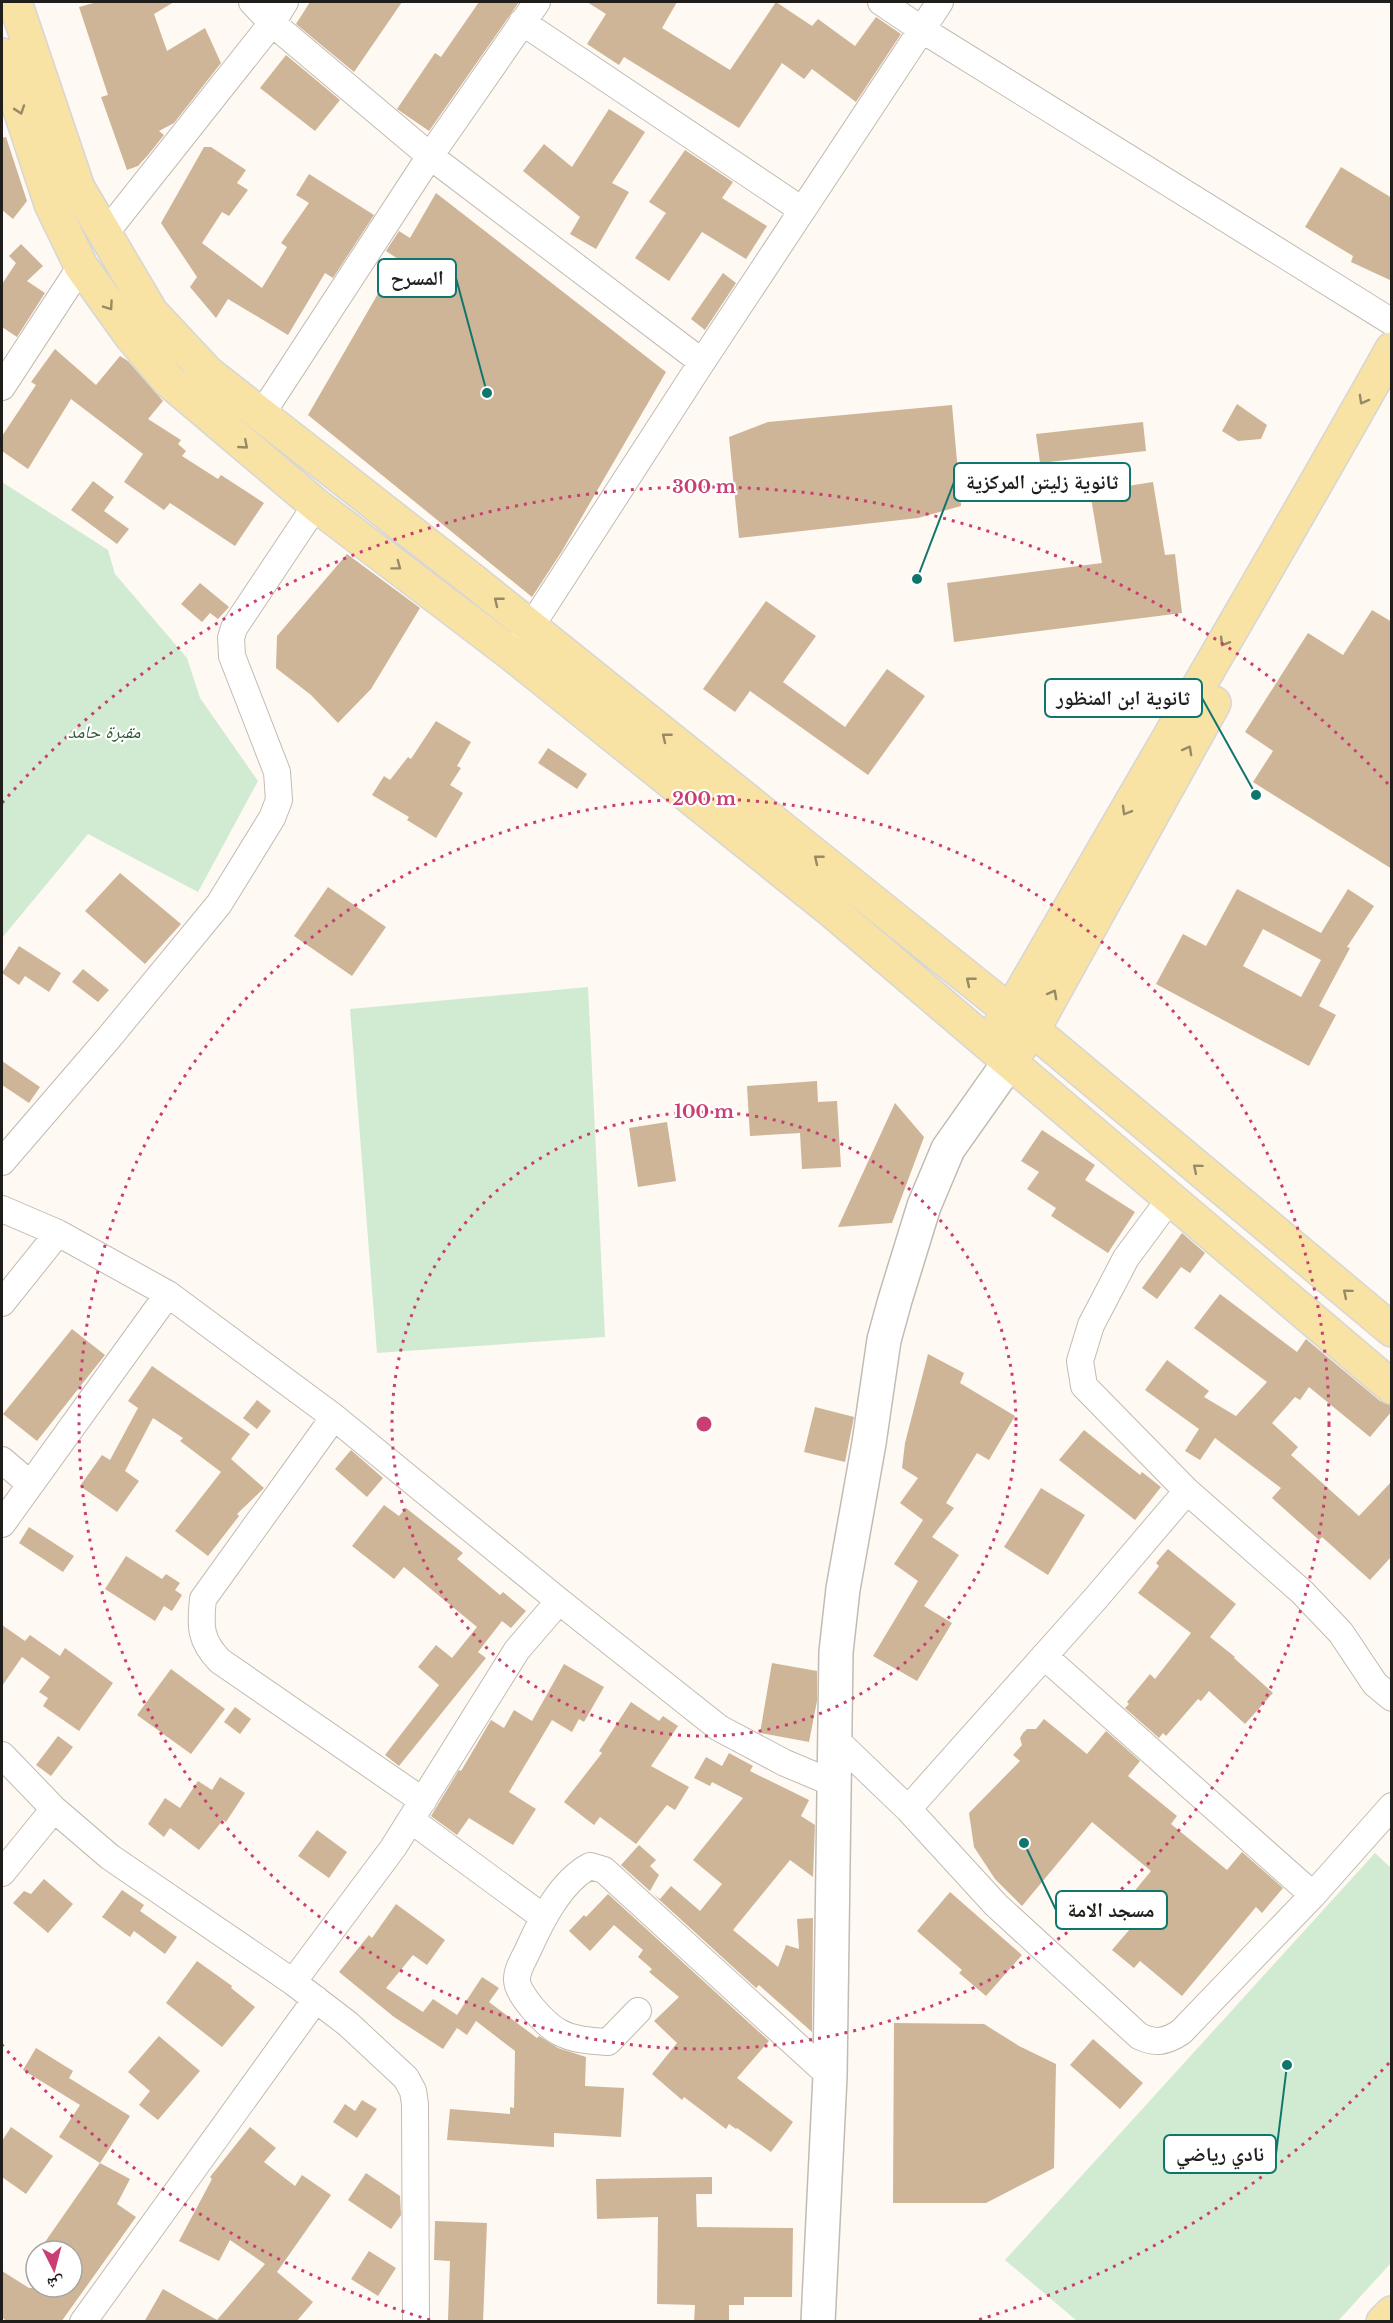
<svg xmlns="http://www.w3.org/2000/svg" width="1393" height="2323" font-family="'Libre Baskerville','Noto Naskh Arabic',serif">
<rect width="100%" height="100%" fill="#fef9f2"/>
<path fill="#d1ebd2" d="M2,482L108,550L115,574L187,658L200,698L258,781L198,892L88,834L2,938Z
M588,987L605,1337L377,1353L350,1009Z
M1375,1853L1392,1869L1391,2263L1338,2321H1077L1005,2260Z"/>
<path fill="#ceb597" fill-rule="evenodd" d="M97,2H174L154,14L167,51L205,28L221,63L174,123L159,131L164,135L148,155L138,166L127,170L101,97L108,95L79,7Z
M310,2H402L354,72L296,24Z
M479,2H519L429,131L397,109L435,53L441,57Z
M587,2H677L662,28L730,70L776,2L812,26L818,19L855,46L876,17L901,34L856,102L812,69L804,79L782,63L739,128L624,57L619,65L587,44L606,14Z
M286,55L340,100L315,131L260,88Z
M609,109L645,132L612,183L629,192L596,249L570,234L580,217L523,171L544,144L572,167Z
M6,137L27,201L13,219L2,210V138Z
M204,147H211L246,170L237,183L248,190L229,216L222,212L202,243L262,288L287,247L281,243L309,203L296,195L309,174L374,215L333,278L325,273L288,335L228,299L216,318L190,287L197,277L161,223Z
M685,150L733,182L722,198L767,226L746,259L702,232L669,281L635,258L666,213L649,202Z
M1341,167L1392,198V281L1351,262L1353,256L1305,227Z
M436,193L666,372L562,551L532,597L308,415L398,259L386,251L399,231L410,238Z
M21,244L43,266L27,281L45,293L17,337L2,327V284L16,263L9,256Z
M723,273L736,283L705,330L691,319Z
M55,349L96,385L120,356L128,361L163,401L148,419L181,440L178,444L186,451L182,456L218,479L221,475L264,503L235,546L170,503L164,510L124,482L143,454L71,399L28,469L2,451V436L36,385L31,382Z
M1237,404L1267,425L1261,439L1238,441L1222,431Z
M952,405L961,506L918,518L739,538L729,437L768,422Z
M1143,422L1146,451L1040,463L1036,434Z
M93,481L114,497L104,511L129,529L117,544L71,510Z
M1153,482L1165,555L1175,554L1182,613L954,642L947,583L1102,563L1090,492Z
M347,554L420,608L371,689L338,723L311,695L276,668L277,636Z
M200,583L229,607L218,619L210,613L202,622L181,604Z
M766,601L816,636L783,682L845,727L887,669L925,696L868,775L750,691L735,712L703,689Z
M1372,610L1392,622V869L1253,782L1273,751L1245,732L1308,633L1343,655Z
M436,721L471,742L457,766L461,768L450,785L463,793L436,838L407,820L409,817L372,795L384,776L390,780L408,757L411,759Z
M548,748L587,774L577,789L538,763Z
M120,873L181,924L145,964L85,911Z
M328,887L386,927L352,976L294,936Z
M1237,889L1321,933L1348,889L1374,906L1347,947L1350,948L1319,1006L1336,1015L1309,1066L1156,984L1183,934L1206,946ZM1263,929L1321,960L1301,997L1243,966Z
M19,946L61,973L49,992L25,976L19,985L2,973Z
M83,969L109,990L98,1002L72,982Z
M2,1061L40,1087L29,1103L2,1085Z
M817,1081L818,1102L837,1101L841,1167L802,1169L800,1133L750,1136L747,1086Z
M895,1103L924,1137L892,1223L838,1227Z
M667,1122L676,1181L638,1187L629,1128Z
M1042,1130L1095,1165L1085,1180L1135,1212L1108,1253L1051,1216L1056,1208L1027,1189L1039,1172L1021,1161Z
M1182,1233L1205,1253L1190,1273L1181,1267L1157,1299L1142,1288Z
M1220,1294L1297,1352L1306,1339L1380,1401L1392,1405V1411L1370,1437L1309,1387L1300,1400L1295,1397L1272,1423L1298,1447L1291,1455L1359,1516L1392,1481V1556L1370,1580L1322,1537L1319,1540L1272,1498L1281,1488L1215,1438L1200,1460L1185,1451L1199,1429L1145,1390L1167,1360L1209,1391L1204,1397L1236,1416L1267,1382L1194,1328Z
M72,1329L105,1355L37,1441L3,1414Z
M928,1354L964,1373L960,1383L1015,1416L989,1460L977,1453L946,1503L954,1508L932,1537L959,1555L924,1606L952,1623L917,1681L873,1656L918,1581L894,1564L923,1520L900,1503L918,1478L902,1468L905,1443Z
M152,1366L250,1434L231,1459L264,1488L237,1514L239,1516L208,1556L175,1531L221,1472L180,1441L183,1438L153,1418L125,1471L139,1481L117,1512L80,1486L102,1455L110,1460L138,1408L128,1401Z
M257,1400L271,1411L257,1429L243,1418Z
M815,1407L854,1417L845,1462L804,1452Z
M1084,1430L1140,1475L1142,1472L1161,1487L1135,1520L1059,1460Z
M351,1450L383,1478L367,1497L335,1469Z
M1041,1488L1085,1515L1048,1575L1004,1547Z
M384,1505L399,1516L406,1508L463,1553L457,1559L500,1595L503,1592L526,1611L511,1628L502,1621L478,1652L486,1658L399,1766L385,1755L439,1685L418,1667L436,1645L452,1658L477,1627L404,1567L394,1579L352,1546Z
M29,1527L74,1556L63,1572L19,1543Z
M1168,1549L1236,1604L1210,1637L1235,1657L1234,1658L1273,1693L1245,1724L1209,1691L1201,1701L1198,1699L1166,1736L1163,1733L1159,1738L1125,1708L1129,1704L1127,1702L1150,1674L1155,1679L1191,1633L1138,1593L1159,1566L1156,1563Z
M126,1556L162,1579L166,1574L180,1583L175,1590L182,1595L172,1611L164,1606L155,1621L105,1589Z
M2,1625L25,1641L30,1635L60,1656L65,1648L113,1683L79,1731L43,1706L48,1698L39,1692L50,1677L22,1657L2,1686Z
M772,1663L817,1671V1701L809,1742L760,1733Z
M564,1664L604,1687L584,1722L579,1719L572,1732L552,1720L509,1792L536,1809L513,1845L469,1818L457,1835L431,1816L459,1770L461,1771L491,1720L504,1728L514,1710L532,1721Z
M171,1669L225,1709L191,1754L137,1715Z
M631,1702L659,1721L663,1716L678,1726L651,1766L689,1787L675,1810L667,1805L636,1844L600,1817L594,1825L564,1802L602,1753L599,1751Z
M235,1707L251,1719L240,1734L224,1722Z
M1044,1719L1087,1754L1106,1731L1140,1761L1128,1776L1177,1816L1171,1824L1227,1870L1242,1852L1283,1888L1262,1913L1256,1907L1182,1996L1140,1961L1134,1968L1112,1950L1130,1929L1114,1916L1151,1871L1092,1822L1022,1906L995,1879L974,1847L969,1813L1020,1761L1013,1755L1022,1745L1020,1738L1023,1733L1027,1729H1036Z
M58,1736L73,1747L51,1776L36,1765Z
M729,1753L753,1766L750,1771L809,1800L801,1816L815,1825L813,1877L790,1860L733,1930L778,1967L786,1945L799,1949L797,1919L813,1918L812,2032L759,1985L756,1988L653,1894L660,1899L671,1886L700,1911L722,1884L693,1860L743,1798L712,1782L710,1786L694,1778L706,1757L722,1766Z
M220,1777L245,1793L226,1822L223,1820L199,1850L170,1828L164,1837L148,1824L165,1798L180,1808L198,1781L212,1790Z
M317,1830L347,1852L329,1878L298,1856Z
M639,1845L656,1860L650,1866L659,1875L650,1891L621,1865Z
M44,1879L73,1904L48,1933L13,1903L24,1891L31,1894Z
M122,1890L144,1905L140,1911L177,1937L165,1954L134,1931L130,1937L102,1917Z
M950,1892L1022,1955L986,1996L959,1973L962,1970L917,1931Z
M608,1894L769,2041L737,2078L793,2122L771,2152L737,2128L736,2129L729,2124L726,2129L684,2097L682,2100L652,2074L677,2043L654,2021L679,1997L649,1972L652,1969L638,1957L643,1950L614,1925L590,1951L569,1931L584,1915L586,1917Z
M396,1904L445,1940L427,1965L413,1955L386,1988L423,2012L433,1999L457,2015L482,1977L499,1988L489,2002L537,2038L539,2036L558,2048L586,2057L585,2086L624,2088L621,2137L554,2133V2147L447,2140L450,2109L510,2114V2107L514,2108L515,2051L476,2021L467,2035L457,2028L443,2049L394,2017L339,1972L369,1935L372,1938Z
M197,1961L232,1986L231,1988L255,2007L222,2047L166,2003Z
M894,2023L984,2024L1019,2046L1056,2064L1054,2168L986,2203H893Z
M159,2036L200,2071L158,2120L139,2105L150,2091L128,2072Z
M1093,2039L1143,2083L1120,2109L1070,2065Z
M36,2048L73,2071L69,2078L130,2116L100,2163L59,2137L80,2105L23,2070Z
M362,2100L377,2109L357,2138L333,2122L345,2104L355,2111Z
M11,2127L53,2156L26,2194L2,2177V2141Z
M250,2127L276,2148L264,2162L295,2186L302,2175L331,2195L277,2272L313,2302L296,2322H144L163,2289L217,2320L265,2264L230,2240L219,2261L179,2241L212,2179L210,2177Z
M100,2163L130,2179L117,2204L136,2217L61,2322H7L2,2317V2271L29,2288L72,2287V2251H58L45,2242Z
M366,2173L400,2196L401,2215L391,2229L348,2200Z
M712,2177V2194H696L697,2227L793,2228L792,2297H744V2305H729V2322H694L695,2305L657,2304L658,2217L597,2219L596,2179Z
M435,2221L487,2223L483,2322L448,2320L450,2261L434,2260Z
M369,2251L396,2268L378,2296L351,2279Z"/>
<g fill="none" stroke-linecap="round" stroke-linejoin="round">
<defs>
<path id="minor" d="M252,2L272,23L430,156L702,362
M881,2L921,29L1392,322
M522,22L802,210
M104,235L272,23L285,2
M2,387L81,266
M261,415L430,156L537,2
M521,642L702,362L940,2
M2,1162L107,1040L219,904L272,818L279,800L277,772L232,656L231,638L234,628L316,505
M1169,1200L1126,1258L1091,1325L1080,1361L1084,1386L1187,1491L1302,1592L1341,1633L1375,1684L1392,1698
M2,1209L58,1233L168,1294L334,1417L559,1601L719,1728L785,1763L835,1784
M2,1303L58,1233
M334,1417L203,1599C200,1626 200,1641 220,1661L423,1801
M2,1460L30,1484
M2,1524L168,1294
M1044,1656L1313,1895
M834,1738L908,1809L996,1905L1139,2036C1155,2044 1166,2042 1181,2032L1313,1895L1392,1806
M2,1755L54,1809L110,1857L293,1982L348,2024L406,2078L413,2091L415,2104L416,2322
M908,1809L1096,1598L1187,1491
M411,1820L543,1917
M2,1873L54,1809
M293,1982L393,1848L517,1650L559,1601
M638,2011L608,2042C592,2041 573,2040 559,2032C546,2025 516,1994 517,1979C517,1969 524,1959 528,1950C541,1921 561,1881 590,1866L604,1870L830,2076
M83,2322L316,1999"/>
<path id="secondary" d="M818,2322L830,2076L836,1652L843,1589L869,1443L884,1340L895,1300L924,1206L948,1149L1010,1061"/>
<path id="primary" d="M15,2L78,188L151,312L208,373L476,583L1033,1030L1392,1330
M2,55L51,204L81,266L131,336L169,381L316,505L513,655L832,911L1392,1387
M997,1030L1010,1012C1137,791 1267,572 1392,349
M1020,1047L1033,1030L1214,703
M1383,2322L1392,2313"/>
</defs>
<use href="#minor" stroke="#c2bbb3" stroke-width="28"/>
<use href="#secondary" stroke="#c2bbb3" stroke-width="36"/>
<use href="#primary" stroke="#d7d6d6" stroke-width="36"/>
<use href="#minor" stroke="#fff" stroke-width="26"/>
<use href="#secondary" stroke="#fff" stroke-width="33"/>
<use href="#primary" stroke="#f8e3a4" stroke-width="33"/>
</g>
<defs><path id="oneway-chevron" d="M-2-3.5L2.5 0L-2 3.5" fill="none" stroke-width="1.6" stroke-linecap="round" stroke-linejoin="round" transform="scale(1.5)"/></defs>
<g stroke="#978a66">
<use href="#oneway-chevron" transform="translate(20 110) rotate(71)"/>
<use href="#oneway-chevron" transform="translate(109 306) rotate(55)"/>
<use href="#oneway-chevron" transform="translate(1363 400) rotate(119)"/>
<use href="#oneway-chevron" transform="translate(244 445) rotate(41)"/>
<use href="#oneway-chevron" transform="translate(397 566) rotate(37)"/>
<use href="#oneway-chevron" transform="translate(498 601) rotate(-141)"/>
<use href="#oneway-chevron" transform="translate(1224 642) rotate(121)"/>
<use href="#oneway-chevron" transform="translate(666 737) rotate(-141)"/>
<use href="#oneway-chevron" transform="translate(1188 750) rotate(-61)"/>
<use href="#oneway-chevron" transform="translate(1126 811) rotate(120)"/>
<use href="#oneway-chevron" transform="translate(818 859) rotate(-141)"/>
<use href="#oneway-chevron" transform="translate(970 981) rotate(-141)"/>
<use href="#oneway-chevron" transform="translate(1053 994) rotate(-61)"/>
<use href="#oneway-chevron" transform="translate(1197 1168) rotate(-140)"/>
<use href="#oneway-chevron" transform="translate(1347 1293) rotate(-140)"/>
</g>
<g fill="none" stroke="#ca3f73" stroke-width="3" stroke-dasharray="3 6">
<circle cx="704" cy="1424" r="312"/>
<circle cx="704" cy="1424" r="625"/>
<path d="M1389 2063A937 937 0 0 1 978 2320M430 2320A937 937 0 0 1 2 2045M2 803A937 937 0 0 1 1389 785"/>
</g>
<g text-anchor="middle" stroke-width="4.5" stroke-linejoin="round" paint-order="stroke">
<g font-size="18" font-style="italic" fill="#2e5a33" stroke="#fff">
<text x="104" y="738">مقبرة حامد</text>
</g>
</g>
<circle cx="704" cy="1424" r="9" fill="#ca3f73" stroke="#fff" stroke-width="3"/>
<g font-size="18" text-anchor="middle" font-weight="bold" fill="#ca3f73" stroke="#fff" stroke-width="4.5" stroke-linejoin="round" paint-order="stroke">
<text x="704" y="493">300 m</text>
<text x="704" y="805">200 m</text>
<text x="704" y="1118">100 m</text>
</g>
<path fill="none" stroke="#0f766e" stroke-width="2" d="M487 393L456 278M917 579L954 482M1256 795L1202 698M1024 1843L1056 1910M1287 2065L1276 2154"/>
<g fill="#0f766e" stroke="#fff" stroke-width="2">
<circle cx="487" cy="393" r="6"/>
<circle cx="917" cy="579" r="6"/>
<circle cx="1256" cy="795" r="6"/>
<circle cx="1024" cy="1843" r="6"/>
<circle cx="1287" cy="2065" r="6"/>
</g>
<g fill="#fff" stroke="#0f766e" stroke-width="2">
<rect x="378" y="259" width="78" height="38" rx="6"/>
<rect x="954" y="463" width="176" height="38" rx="6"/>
<rect x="1045" y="679" width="157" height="38" rx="6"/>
<rect x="1056" y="1891" width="111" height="38" rx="6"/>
<rect x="1164" y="2135" width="112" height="38" rx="6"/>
</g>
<g font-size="20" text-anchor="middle" font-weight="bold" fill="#201e1b">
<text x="417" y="285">المسرح</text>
<text x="1042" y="489">ثانوية زليتن المركزية</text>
<text x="1123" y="705">ثانوية ابن المنظور</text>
<text x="1111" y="1917">مسجد الامة</text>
<text x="1220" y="2161">نادي رياضي</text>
</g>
<rect width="1393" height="2323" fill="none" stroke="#201e1b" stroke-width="6"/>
<g transform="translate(54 2269) rotate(174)"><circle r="28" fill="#ffffff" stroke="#a6a5a4" stroke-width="1.5"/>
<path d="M0-4.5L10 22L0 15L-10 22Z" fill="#ca3f73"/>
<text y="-9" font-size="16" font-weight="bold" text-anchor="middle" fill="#201e1b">ش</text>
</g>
</svg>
